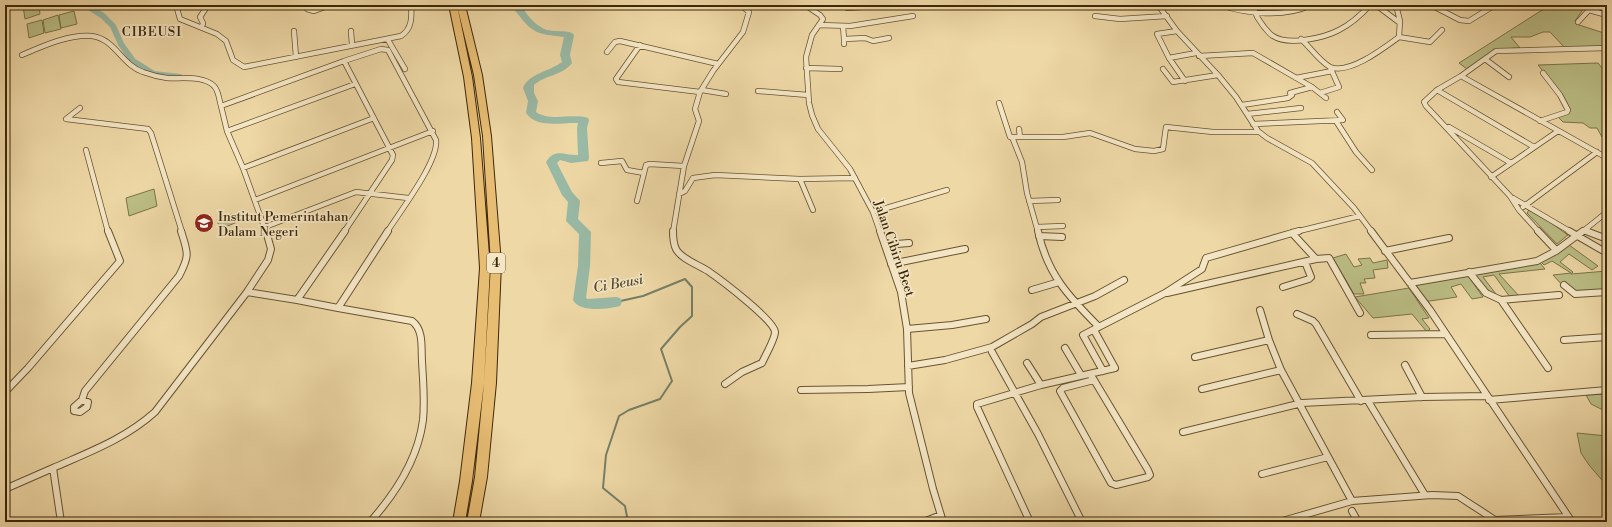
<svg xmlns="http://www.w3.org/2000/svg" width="1612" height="527" font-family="'Libre Bodoni',serif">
<rect width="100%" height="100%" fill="#eed8a6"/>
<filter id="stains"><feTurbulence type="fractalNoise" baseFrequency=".005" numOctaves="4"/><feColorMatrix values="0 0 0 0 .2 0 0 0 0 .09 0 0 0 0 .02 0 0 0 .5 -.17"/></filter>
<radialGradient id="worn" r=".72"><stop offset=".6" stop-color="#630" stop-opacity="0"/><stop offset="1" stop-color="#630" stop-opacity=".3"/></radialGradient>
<path fill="#bbbe85" stroke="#7c7348" d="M39,5L40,14L25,19L23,6Z
M1550,5H1586L1575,21L1576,24L1607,34V48L1566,49L1550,32H1543L1530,37H1511L1520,48L1497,49L1467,69L1459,63Z
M74,11L77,24L61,28L59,15Z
M58,15L61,29L45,33L43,20Z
M42,20L44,33L29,38L27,24Z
M1598,63L1607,74V140L1602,137L1597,128H1590L1583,123L1563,122L1558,117L1570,110L1563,96L1538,65Z
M154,189L157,206L129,216L126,198Z
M1530,208L1568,235L1557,244L1527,213Z
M232,214L235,223L220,229L217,220Z
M1569,245L1598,266L1592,270L1569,254L1560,262L1573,272L1571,274L1607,271V290L1572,296L1553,275L1571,273L1552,261L1544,265L1541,262Z
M1346,254L1354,267L1362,265L1358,259L1370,258L1373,263L1387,260L1388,268L1373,270L1375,278L1364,279L1366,283H1360L1364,294H1354L1333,258Z
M1540,263L1545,269L1499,274L1519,296L1510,297L1494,275L1483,277L1499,298H1493L1473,273Z
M1468,276L1483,297L1472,299L1461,284L1451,287L1457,297L1423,302L1410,286Z
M1409,288L1429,318L1422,319L1430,329L1427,332L1412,314L1373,318L1355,297Z
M1607,394V412L1591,404L1586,395Z
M1577,433L1607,436V486L1589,465L1581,453Z"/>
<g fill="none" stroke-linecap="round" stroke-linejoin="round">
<path stroke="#748068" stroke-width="2" d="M616,302L643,296L685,279L692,287V316L680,327L661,349L672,381L660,399L629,410L619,416L606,455L603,488L625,506L628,522"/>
<path stroke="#99baa6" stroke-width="6" d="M86,5L103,16L113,26L121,44L133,61L154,74L180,77"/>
<path fill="#99baa6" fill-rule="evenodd" d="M512,5H522C525,14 537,27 547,30C555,32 564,30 572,33L574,35L570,55L572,63C562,76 545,75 534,85V93L538,101L536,112C550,122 572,113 588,118L589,120L587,128L589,158L588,161L571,163L560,160L557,163L572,192L580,201L578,219L591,232L590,266L586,298L588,299L616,297L620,298L622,302L620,306C609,309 579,313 573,300L578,266L579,234L566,221L568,202L562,195L546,162C555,147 565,156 578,155L577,128L578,123C562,122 537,129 526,113L528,101L523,88C528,74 550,71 562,62L560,55L564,37C544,34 535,36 521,18C518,14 514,10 512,5Z"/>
<defs>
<path id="street-far1" d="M176,5L180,19L217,34L226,41L233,60L244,67L401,36C412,29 412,17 411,5
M307,5V9L314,11L330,5
M805,5L820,15L823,19L812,35L806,57L809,103L812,115L818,129L850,169L873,212L880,232
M844,5L847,8L893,5
M1158,5L1177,31L1218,75L1236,97L1258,131L1267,138L1312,163L1354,208L1372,232
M1220,5C1248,14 1284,18 1311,5
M1254,5C1254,14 1259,20 1264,27C1267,30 1269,34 1273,36C1288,46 1324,38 1339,30C1351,24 1361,15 1370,5
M1376,5L1400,23
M1431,5L1460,20L1469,21L1495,5
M810,8L821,5
M1095,16L1120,19L1167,16
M1578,22L1589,10L1607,15
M819,25L850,26L913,16
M843,26L844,39
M202,27L203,23L200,17L208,5
M294,31L296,57
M351,31L352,45
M1177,31L1157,34L1169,58L1185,81
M1399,37L1430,42L1442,30
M1301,39C1310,47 1319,61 1330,67C1349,75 1384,48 1399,37L1400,21L1396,5
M388,40L405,69
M844,44V39L865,38L873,41L889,38
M640,45L616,79L618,82L700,92
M607,52L615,42L620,41L718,64
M22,55C43,46 69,34 92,36C115,39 122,65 143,72C151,75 159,77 167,78C181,79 203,75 214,86C219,91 219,100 221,106L344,61L393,155L392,160L344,232
M1199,56L1253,53L1312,87L1326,98
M1169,58L1196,53
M1485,59L1509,77
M344,61L381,49L388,50L436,140C439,161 399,213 387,232
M806,68L840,69
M1163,69L1173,82L1218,75
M1461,76L1607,158
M1296,78L1332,71
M702,90L726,94
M1437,90L1534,147
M758,91L808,95
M1320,93L1339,87L1330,67
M999,103L1010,137H1063L1090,133L1135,149L1154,151L1163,149L1166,127L1213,132H1259
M1242,105L1288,98L1292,95L1290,93L1312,87
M221,106L227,131L243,168L266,232
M80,108L66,119L148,129L151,133L182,232
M1247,114L1301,108
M1336,121L1356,152L1372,170
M1540,121L1567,112L1568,110L1560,95L1543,73
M1253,124L1343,120L1337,112
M1449,127L1511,163
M1019,129L1020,137
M227,131L355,84
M1012,137L1022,162L1027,193L1038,232
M86,150L108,232
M601,163L622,161L627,170L644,173L646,165L650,164L684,166
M243,168L374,118
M1491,177L1558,131
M800,179L813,210
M679,194L685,191L693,178L715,175L800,179L855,178
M1513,198L1571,232
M255,200L433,131
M637,201L644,173
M1029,201L1058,200
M1523,207L1597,152
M873,212L947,190
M265,227L356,192L408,198
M1037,227L1063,226
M1584,230L1589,232
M673,232L684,166L699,121L695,109L700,92L713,71L743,32L749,12L741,5
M1295,232L1360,216
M1539,232L1519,210L1510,196L1426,106L1424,102L1437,90L1461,76L1496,51L1607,48
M1582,232L1607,212"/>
<path id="street" d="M673,231C673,237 673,243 676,249C681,259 699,265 708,271C721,280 774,320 775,332C775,339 765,356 762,363L742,372L725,384
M880,231L901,292L907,329L909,393L933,489L943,522
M1038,231C1047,274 1069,297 1099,327
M1371,231L1430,310L1572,522
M1538,231L1556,250
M1569,231L1607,253
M1586,231L1607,239
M1039,236L1062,237
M885,245L909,243
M1385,251L1449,238
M1316,259L1329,258L1360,313
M891,264L965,249
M1469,272L1486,293L1501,300L1559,295
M1410,283L1537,261L1556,251L1583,231
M1564,285L1575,294L1607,292
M1283,287L1309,279L1311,277L1305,262
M1032,290L1059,282
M247,292L297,300L345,231
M1167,293L1316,259L1292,233
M297,300L338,308L388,231
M1501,300L1548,368
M338,308L412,321C424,330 421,348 422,361C423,381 425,400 423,420C418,459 396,493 370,522
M1260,310L1269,340L1281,370L1352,501
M1297,314L1313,321L1316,324L1361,401
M907,329L952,325L986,319
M1371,335L1446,334
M1564,340L1607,337
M1065,348L1081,375
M992,352L1038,434L1082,522
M1195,357L1269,340
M1027,363L1041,385
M1405,365L1422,397
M908,366L945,360L992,347L1032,324L1041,317L1095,296L1124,280
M1103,371L1083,335L1165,293L1202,269L1206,258L1299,231
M1090,374L1094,380
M1094,380L1148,470L1150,475L1148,477L1116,485L1111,483L1060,391L1063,388Z
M1202,389L1281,370
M801,390L868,389L909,387
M5,392L28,368L120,261L108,231
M82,400L85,391L179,276C190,255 188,253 181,231
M82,400L88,402L87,407L80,412L74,411V407Z
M1489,400L1607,390
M1368,401L1425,495
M1183,432L1302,403L1422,397L1487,396
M53,468C89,452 125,439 155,412L247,292L268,260L271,249L266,231
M1262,474L1328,457
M5,489L53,468L61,522
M1352,511L1358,522
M923,522L941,515
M1030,522L977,407V404L1041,385L1115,368L1094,330
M1279,522L1352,501L1432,495L1458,496L1495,520L1568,517"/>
<path id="highway" d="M449,5H457L472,77L480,138L490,268L484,383L472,481L465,522H453L460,481L472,383L480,268L472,138L464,77Z
M457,5H465L482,75L491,136L501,264L496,383L487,477L479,522H467L475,477L484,383L491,264L483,136L474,75Z"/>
</defs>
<use href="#street-far1" stroke="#685431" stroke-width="6"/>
<use href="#street" stroke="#685431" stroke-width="8"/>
<use href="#highway" stroke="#3c280a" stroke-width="2"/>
<use href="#street-far1" stroke="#f4e6c5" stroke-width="4.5"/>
<use href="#street" stroke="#f4e6c5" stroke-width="6"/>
<use href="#highway" fill="#e7bc73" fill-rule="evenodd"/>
</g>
<defs>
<symbol id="university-disc" viewBox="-11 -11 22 22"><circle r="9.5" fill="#8f2418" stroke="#f4e6c5"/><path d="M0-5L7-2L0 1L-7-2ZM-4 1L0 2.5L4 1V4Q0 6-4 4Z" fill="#fff"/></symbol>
</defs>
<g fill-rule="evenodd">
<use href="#university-disc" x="193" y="212" width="22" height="22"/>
</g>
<g text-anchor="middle" stroke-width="3.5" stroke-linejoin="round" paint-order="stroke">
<rect fill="#f4e6c5" stroke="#736142" stroke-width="1" x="487" y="253" width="18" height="20" rx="3"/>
<g font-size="12" font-weight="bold" fill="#3c280a">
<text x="496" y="267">4</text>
</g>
<g font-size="13" letter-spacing="1" fill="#3c280a" stroke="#f4e6c5">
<text x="152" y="36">CIBEUSI</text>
</g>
<g font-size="13" fill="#3c280a" stroke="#f4e6c5" text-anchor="start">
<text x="218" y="221">Institut Pemerintahan<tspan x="218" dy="15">Dalam Negeri</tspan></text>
</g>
<g font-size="13" fill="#3c280a" stroke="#f4e6c5">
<text transform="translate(895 248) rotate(71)" y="5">Jalan Cibiru Beet</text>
</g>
<g font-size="14" font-style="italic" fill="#534c31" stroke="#f4e6c5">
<text transform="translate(618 283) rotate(-10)" y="5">Ci Beusi</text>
</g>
</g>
<rect width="1612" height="527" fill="none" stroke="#eed8a6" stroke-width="20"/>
<rect x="6" y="6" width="1600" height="515" fill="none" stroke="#3c280a" stroke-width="2"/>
<rect x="10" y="10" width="1592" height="507" fill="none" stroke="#3c280a"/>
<rect width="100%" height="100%" filter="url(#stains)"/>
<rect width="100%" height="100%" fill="url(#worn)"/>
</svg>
